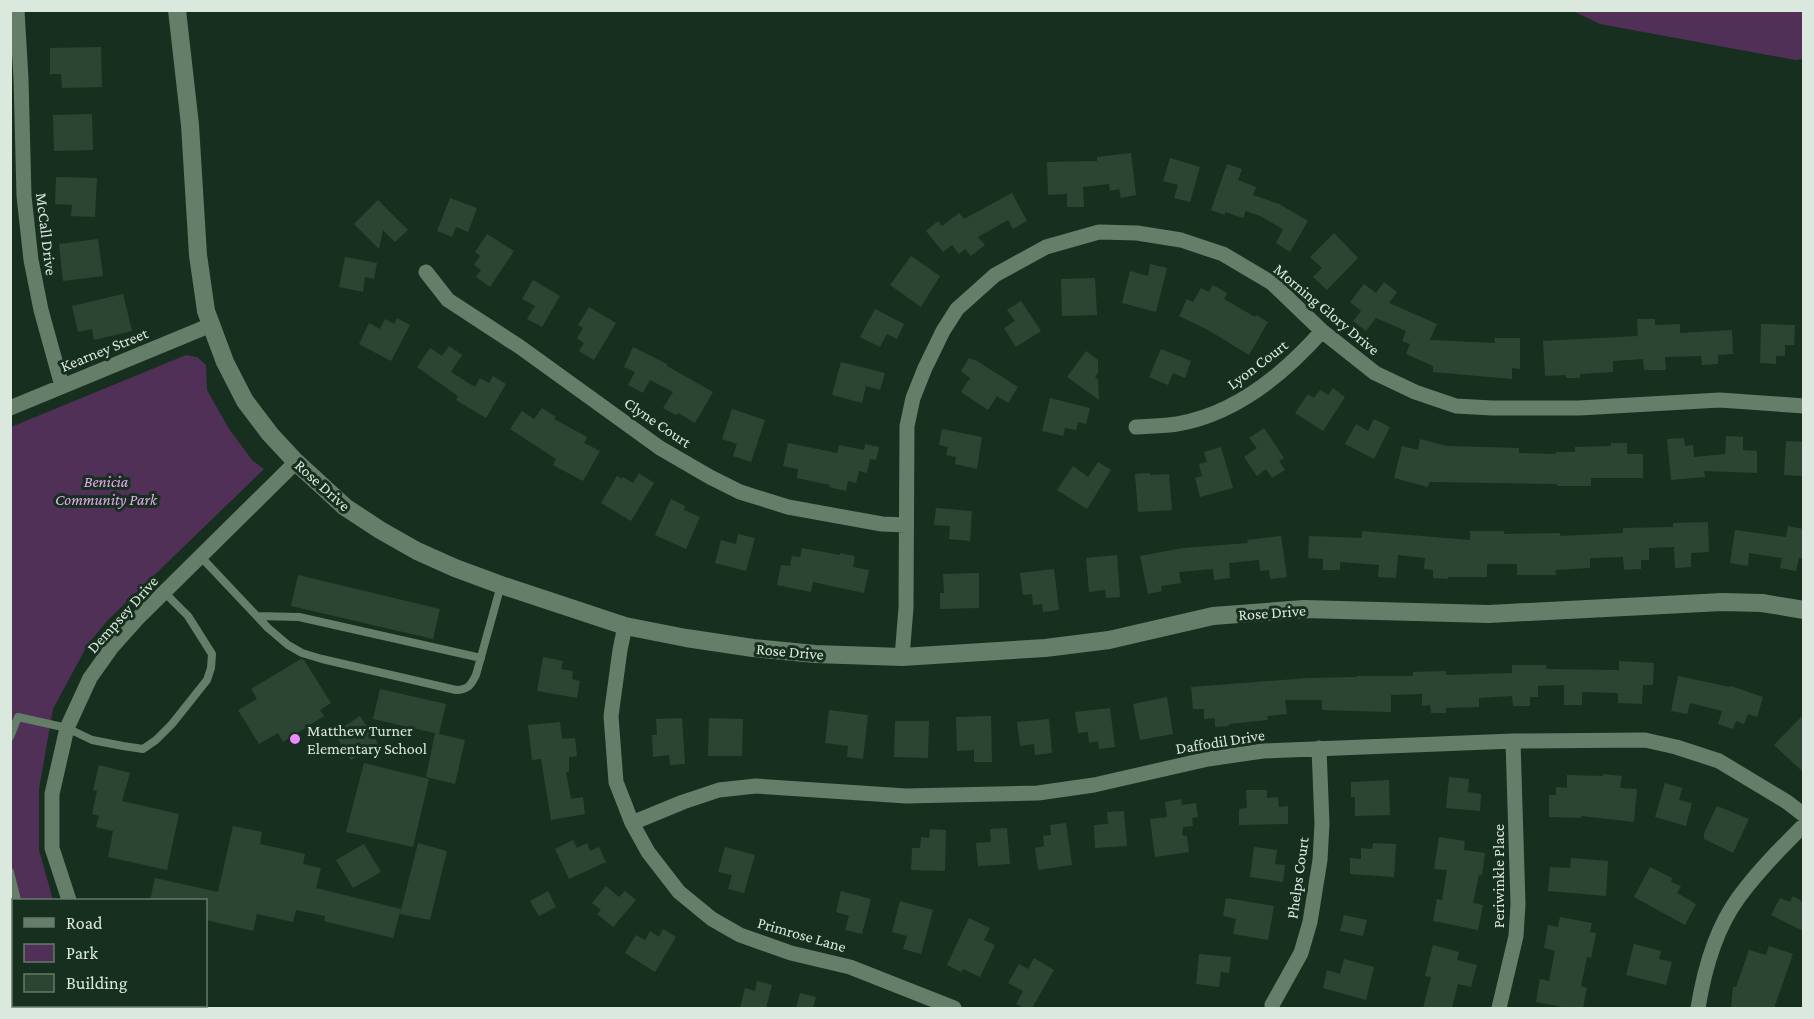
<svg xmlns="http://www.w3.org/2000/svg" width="1814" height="1019" font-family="'Crimson Pro',serif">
<rect width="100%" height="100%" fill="#172f1f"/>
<path fill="#503056" d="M1573,11H1803V59L1795,60L1600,24Z
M186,355L197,357L206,365L207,390L229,429L252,460L264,469L108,620L88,644L53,709L39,789V850L53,900H14V1006H112L114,1008H11V427Z"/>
<path fill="#2c4533" d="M101,47L102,87L62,88L61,74H50V48Z
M92,114L93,150L54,151L53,115Z
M1131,153L1136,195L1121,198L1119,189L1110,191L1109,184L1083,187L1084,207H1067V194L1048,195L1047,162L1097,161V157Z
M1170,158L1200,167L1190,202L1174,198L1178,185L1163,181Z
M1227,164L1242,169L1238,180L1256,187L1253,195L1279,204L1308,221L1290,252L1276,243L1283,229L1260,216L1246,211L1243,218L1225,212V215L1211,210Z
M56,177L97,178L95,217L71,216L72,205L55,204Z
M1012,193L1027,221L1013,229L1008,220L978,237L985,245L971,256L965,249L959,254L952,245L943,252L926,231L938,221L942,226L959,213L964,219Z
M450,198L477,208L468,232L456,227L452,237L437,231Z
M378,200L408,230L395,242L383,230L379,249L354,224Z
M1334,233L1358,258L1327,290L1313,277L1322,268L1310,257Z
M487,234L514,251L490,287L476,277L481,270L474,265L480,256L475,252Z
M98,239L103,276L63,281L59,244Z
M911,256L940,276L921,307L890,285Z
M345,257L377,263L374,279L365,277L363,292L339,287Z
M1150,264L1167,268L1156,312L1122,303L1130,271L1148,276Z
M1095,278L1097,315L1062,316L1061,279Z
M533,280L560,296L542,327L527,319L535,306L522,299Z
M1384,282L1397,292L1389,303L1437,324L1430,340L1495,343L1494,338H1520V369L1512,368V379L1433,372V366L1406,354L1410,344L1402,341L1406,331L1376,318L1366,331L1353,321L1361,311L1350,302L1364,284L1376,293Z
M1213,285L1227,293L1224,299L1255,317L1256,315L1268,322L1249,355L1208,330L1179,316L1187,299L1193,302L1201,288L1209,292Z
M123,294L132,331L94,340L92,329L78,332L72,306Z
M1021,301L1041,331L1016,347L1004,328L1015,321L1007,310Z
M589,307L616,323L594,360L579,351L584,343L577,338L583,328L578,325Z
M875,309L904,324L897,339L887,334L880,347L860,337Z
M397,318L410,325L391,361L359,344L369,323L380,329L385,319L394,324Z
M1637,319H1655V325L1680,324V333L1732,330L1733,354L1718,355V364L1702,365L1701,356L1665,357L1666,370H1644L1643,359L1613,361V372L1580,374V378H1566V375L1545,376L1543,341L1638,336Z
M1761,324L1795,325L1794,345H1785V356H1776V364L1760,363Z
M449,346L462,355L451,372L475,387L480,378L489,383L493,376L506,384L486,418L456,400L458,396L417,367L430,348L442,356Z
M633,347L667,364V366L713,392L695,423L678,413L676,415L663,408L673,392L650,380L643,393L628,385L635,372L624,367Z
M1161,349L1191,361L1185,378L1173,373L1168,385L1149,377Z
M1086,351L1098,360V373L1095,377L1098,379L1099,400L1067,377Z
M969,358L977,361L1018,387L1008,403L997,396L988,410L961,392L970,378L961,371Z
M841,362L885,373L880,390L866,386L862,403L832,395Z
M1333,388L1345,397L1323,431L1295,413L1308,394L1314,398L1320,390L1328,395Z
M1050,398L1090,408L1086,424L1078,422L1076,430L1065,428L1063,436L1042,431Z
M542,408L556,417L554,419L587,437L584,443L600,451L583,481L553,465L556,459L510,429L522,411L534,419Z
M732,409L765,420L751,462L733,456L737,444L722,439Z
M1374,419L1390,427L1374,459L1345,444L1356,424L1368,431Z
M1264,428L1284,458L1279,461L1285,470L1272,478L1266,469L1257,476L1244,457L1257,448L1249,438Z
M942,429L982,437L977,469L955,464L956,457L946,455L948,447L939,445Z
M1726,436L1743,437V450L1757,451V473L1704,471L1705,477L1671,480L1667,439L1684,438L1685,446L1693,445L1694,457L1725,454Z
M1420,439L1447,446L1519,448V453L1556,454V452H1575V447L1611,446V443H1627V454H1643V478H1591V486H1557V484L1429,482L1428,487L1394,478L1402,446L1418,450Z
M1786,441L1803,442V476L1784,475Z
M788,443L837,453L839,445L864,450L865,444L879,447L876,460L870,459L867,473L859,471L856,483L848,481L846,491L829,487L830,485L797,478L798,469L783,466Z
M1221,447L1233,488L1200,497L1195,478L1202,476L1199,464L1207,462L1204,452Z
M1098,462L1111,470L1087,509L1057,490L1073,466L1088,477Z
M639,473L654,483L631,521L601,503L617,476L622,479L623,477L633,483Z
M1150,473V475L1169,474L1172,510L1138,512L1135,474Z
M671,499L685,506L684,510L700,517L686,549L655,535Z
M936,508L972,511L970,541L949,539L950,526L934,525Z
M1708,522L1709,552L1691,553V567L1675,568L1674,547L1649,548V560H1641V569L1624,570L1623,557L1590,558V568L1555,570L1556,575H1517V564H1487V577H1448V579L1433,578V570L1424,569L1425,558L1398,555L1396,578L1378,577L1379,565L1340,562V570H1323V559L1308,558L1309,536L1362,538V531L1470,540V531H1504V534L1560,533V536L1623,533V528L1673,527V523Z
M1788,526L1803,529V559L1799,558L1796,571L1780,568L1782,558L1749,553L1748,566L1730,563L1735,530L1786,537Z
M738,534L755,538L746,571L715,563L721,540L736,544Z
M1281,536L1287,577L1270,579L1269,570L1260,571L1259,560L1229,563L1230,578L1214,580L1213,569L1179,572L1181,583L1161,586L1162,591L1148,594L1140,556L1183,548L1248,543L1247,540Z
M802,548L840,555V553L855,556L853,567L869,570L864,593L813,582L811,592L777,585L781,565L790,566L792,556L800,557Z
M1117,555L1120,597L1106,598L1105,590L1089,592L1086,558Z
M1054,569L1059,610L1043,612L1042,604L1033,605L1032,594L1023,595L1020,573Z
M979,573V608L940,609V593H944L943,574Z
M298,575L440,609L433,639L291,606Z
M543,657L563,661L561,669L573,671L572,679L580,681L577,698L537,691Z
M301,659L304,660L331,703L320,710L324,716L283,742L278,733L259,744L238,710L257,699L251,689Z
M1619,661L1654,663L1653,685H1643L1642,704L1618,703V693L1582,692V705H1564V685L1538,686V697H1530V706H1513L1512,696L1479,698V707L1446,708V713H1431L1430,705L1422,706V694L1391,695V712L1322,710V700H1285L1287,714L1267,716L1268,720L1229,724V726L1215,727V718L1204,719V709H1193L1191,687L1308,678L1357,677V676H1413V672L1446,671V675L1512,673V665H1546V669L1619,670Z
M1678,676L1730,687L1731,686L1763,697L1757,717L1748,714L1744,724L1736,721L1733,729L1718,724L1722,711L1690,703L1687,714L1671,711Z
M380,689L446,704L439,734L373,719Z
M1167,697L1173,734L1140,740L1133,704Z
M1110,708L1115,747L1099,749L1098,741L1089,743L1088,732L1078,733L1075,712Z
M829,710L868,715L863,759L847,757L848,746L825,743Z
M1803,715V772L1774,745Z
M360,716L378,743L351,760L334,733Z
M991,716L992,762H974V750L957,751L956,717Z
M682,718L685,764L670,765L669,755L653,757L652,735H657L656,719Z
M709,718L743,719L742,756H708Z
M1049,719L1052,753L1035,755L1034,744L1020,746L1017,722Z
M895,721H929L928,758L894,757Z
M560,722L562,739L575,738L577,756L569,757V772H566L571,799L583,797L585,814L551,820L541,759L532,760L528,725Z
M435,733L465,740L455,784L426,777Z
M364,763L429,779L413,847L346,832Z
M99,765L130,773L122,801L179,814L167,870L108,857L113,831L96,827L99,816L92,814L97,791L93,790Z
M1603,774L1622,776L1620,788L1637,789L1634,822L1581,816V818L1549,817V795H1556V787L1567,788V775L1603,776Z
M1449,777L1469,779L1468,792L1481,794L1480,811L1446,808Z
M1389,780L1390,815L1355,816V797H1351V782Z
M1665,783L1682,788L1679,800L1692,803L1686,826L1655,817Z
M1246,790H1267V798L1278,797L1279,807L1288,806V824L1239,825V809L1247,808Z
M1181,799L1182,805L1196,803L1198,817L1192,818L1193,826L1183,827L1182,835L1187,836L1189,852L1155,857L1150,819L1167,817L1165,802Z
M1717,806L1749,819L1733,853L1704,839V833Z
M1124,811L1127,846L1095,848L1094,825L1108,824L1107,812Z
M1066,823L1072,865L1038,870L1035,848L1044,846L1043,836L1051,835L1050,825Z
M233,826L262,832L260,844L305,854L303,864L321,868L316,888L401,909L393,938L324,921L325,916L296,910L293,922L257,914L253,931L206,920V900H150L155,878L218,892Z
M1007,828L1010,864L978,866L976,843L991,842L990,829Z
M930,829L946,830L945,871L911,870L912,848H920L921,837L929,838Z
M1439,837L1465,841L1464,850L1485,853L1482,875H1479L1473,903L1483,905L1478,930L1433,921L1437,899L1442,900L1447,870L1434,869Z
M573,840L577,848L587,843L590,851L599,847L606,862L569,879L555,849Z
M418,843L447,851L430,920L400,914Z
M1373,843L1396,844L1394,877L1350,874V858L1361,859V848L1372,849Z
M364,844L381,872L353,888L336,860Z
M725,847L755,855L744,893L728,889L732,875L718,872Z
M1254,847L1277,850L1275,864L1285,865L1283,882L1250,877Z
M1571,858L1608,861L1606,896L1548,891L1550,867L1570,868Z
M1650,867L1672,878L1671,882L1681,886L1677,893L1696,904L1685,925L1634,897Z
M606,886L619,897L625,891L636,900L613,927L597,914L601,910L592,903Z
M548,891L556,907L539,916L530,901Z
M841,891L871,899L862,934L845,930L849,916L836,912Z
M1793,896L1803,902V931L1771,915L1780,898L1790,902Z
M1226,898L1274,906L1268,940L1233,934L1236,919L1223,916Z
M900,901L933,910L921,954L903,949L907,936L892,932Z
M1344,915L1367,920L1363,936L1340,931Z
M1560,917L1592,923L1590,932L1596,933L1591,958L1587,957L1581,986L1587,988L1583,1008H1568L1536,1002L1540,979L1549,981L1555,951L1544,948L1548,925L1558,927Z
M969,918L990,928L984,940L995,945L980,977L963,969L961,972L947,965Z
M663,929L676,937L655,972L625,953L636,935L645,940L650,931L659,937Z
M1634,944L1661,951L1659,959L1672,962L1666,985L1626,975Z
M1433,945L1459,952L1457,960L1477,965L1471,987L1458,984L1452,1008H1423L1431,977L1425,976Z
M1769,946L1793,954L1774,1008H1731L1733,987H1736L1749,950L1766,955Z
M1199,954L1231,957L1229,973L1221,972L1219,987L1196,984Z
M1034,958L1054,970L1032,1008H1024L1016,1004L1023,991L1008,983L1019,964L1028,969Z
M1344,959L1374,967L1366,1000L1323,988L1327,970L1340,974Z
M757,981L772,985L766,1008H740L745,988L755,991Z
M800,993L816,997L813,1008H796Z"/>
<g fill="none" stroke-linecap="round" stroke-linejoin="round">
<path stroke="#647e6a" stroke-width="8" d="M200,556L268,628L288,645L302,653L322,659L456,690C468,690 471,685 476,675L501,585
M257,616L299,617L481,658
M10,737L18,717L67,728L92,740L123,746L143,749L156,740L172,724L207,680L211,668L212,654L188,616L164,592
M10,872L17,900
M65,1006L68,1008"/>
<path stroke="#647e6a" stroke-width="15" d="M17,10L21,79L24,196L31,260L41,310L62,386
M426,272L448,300L520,347L660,448L710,477L740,492L788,507L882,524L906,525
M10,408L211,325
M1136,427C1150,426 1164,426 1177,424C1236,414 1284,374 1322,331
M625,626L620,650L611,716L616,782L632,823L648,852L679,892L712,919L740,935L791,953L850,967L954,1008
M902,657L906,608L907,426L913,398L925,368L943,331L957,309L995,275L1046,247L1099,232L1137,233L1181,240L1223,254L1272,283L1322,331L1375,373L1415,392L1456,406L1492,408H1579L1720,400L1804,406
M632,823L683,802L719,790L756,786L906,796L1038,793L1094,785L1208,759L1263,751L1513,741L1645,740L1676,747L1719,761L1787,802L1804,815
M69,900L52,848V794L67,728L90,678L112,647L137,619L296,462
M1272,1005L1301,953L1310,922L1320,860L1322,824L1319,748
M133,1006L137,1008
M1499,1008L1516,936L1518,904L1513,741
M1698,1008C1704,971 1716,928 1739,897C1758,871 1781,848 1804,825"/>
<path stroke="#647e6a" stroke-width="18" d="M177,10L190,125L198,255L206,311L225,362L245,401L270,434L296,462L345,507L380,530L417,551L455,568L501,585L625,626L686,638L753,648L815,654L902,657L1045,648L1109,640L1213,616L1304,609L1489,614L1722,602L1762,603L1804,610"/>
</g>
<circle fill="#ec8cfb" stroke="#172f1f" stroke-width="2" cx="295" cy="739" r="6"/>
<g text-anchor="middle" stroke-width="6" stroke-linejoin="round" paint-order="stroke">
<g font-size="16" fill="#dae8dd" stroke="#172f1f">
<text transform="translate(47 234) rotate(83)" y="6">McCall Drive</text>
<text transform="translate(1327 309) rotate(40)" y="6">Morning Glory Drive</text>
<text transform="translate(104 349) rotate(-22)" y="6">Kearney Street</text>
<text transform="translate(1257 364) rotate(-37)" y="6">Lyon Court</text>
<text transform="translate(658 422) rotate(34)" y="6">Clyne Court</text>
<text transform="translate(323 485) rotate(42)" y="6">Rose Drive</text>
<text transform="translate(1272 612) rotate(-4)" y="6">Rose Drive</text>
<text transform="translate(122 614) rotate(-48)" y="6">Dempsey Drive</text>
<text transform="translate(790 651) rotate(5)" y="6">Rose Drive</text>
<text transform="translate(1220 741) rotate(-9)" y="6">Daffodil Drive</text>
<text transform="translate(1498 876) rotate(-90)" y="6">Periwinkle Place</text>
<text transform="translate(1297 878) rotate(-82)" y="6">Phelps Court</text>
<text transform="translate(802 934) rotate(16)" y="6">Primrose Lane</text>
</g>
<g font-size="16" font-style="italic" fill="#e8a8f2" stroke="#172f1f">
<text x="106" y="487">Benicia<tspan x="106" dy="18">Community Park</tspan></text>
</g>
<g font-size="16" fill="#dae8dd" stroke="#172f1f" text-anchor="start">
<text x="307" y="736">Matthew Turner<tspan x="307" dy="18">Elementary School</tspan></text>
</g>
</g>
<rect width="1814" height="1019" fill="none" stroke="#dae8dd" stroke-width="24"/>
<rect x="12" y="899" width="195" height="108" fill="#172f1f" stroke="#65796b" stroke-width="1.5"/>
<rect x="24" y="918" width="30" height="9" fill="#647e6a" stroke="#65796b" stroke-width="1.5"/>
<text x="66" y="929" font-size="18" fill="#dae8dd">Road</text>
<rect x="24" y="944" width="30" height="18" fill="#503056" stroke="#65796b" stroke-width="1.5"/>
<text x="66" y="959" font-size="18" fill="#dae8dd">Park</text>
<rect x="24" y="974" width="30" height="18" fill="#2c4533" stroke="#65796b" stroke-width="1.5"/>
<text x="66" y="989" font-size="18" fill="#dae8dd">Building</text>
</svg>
